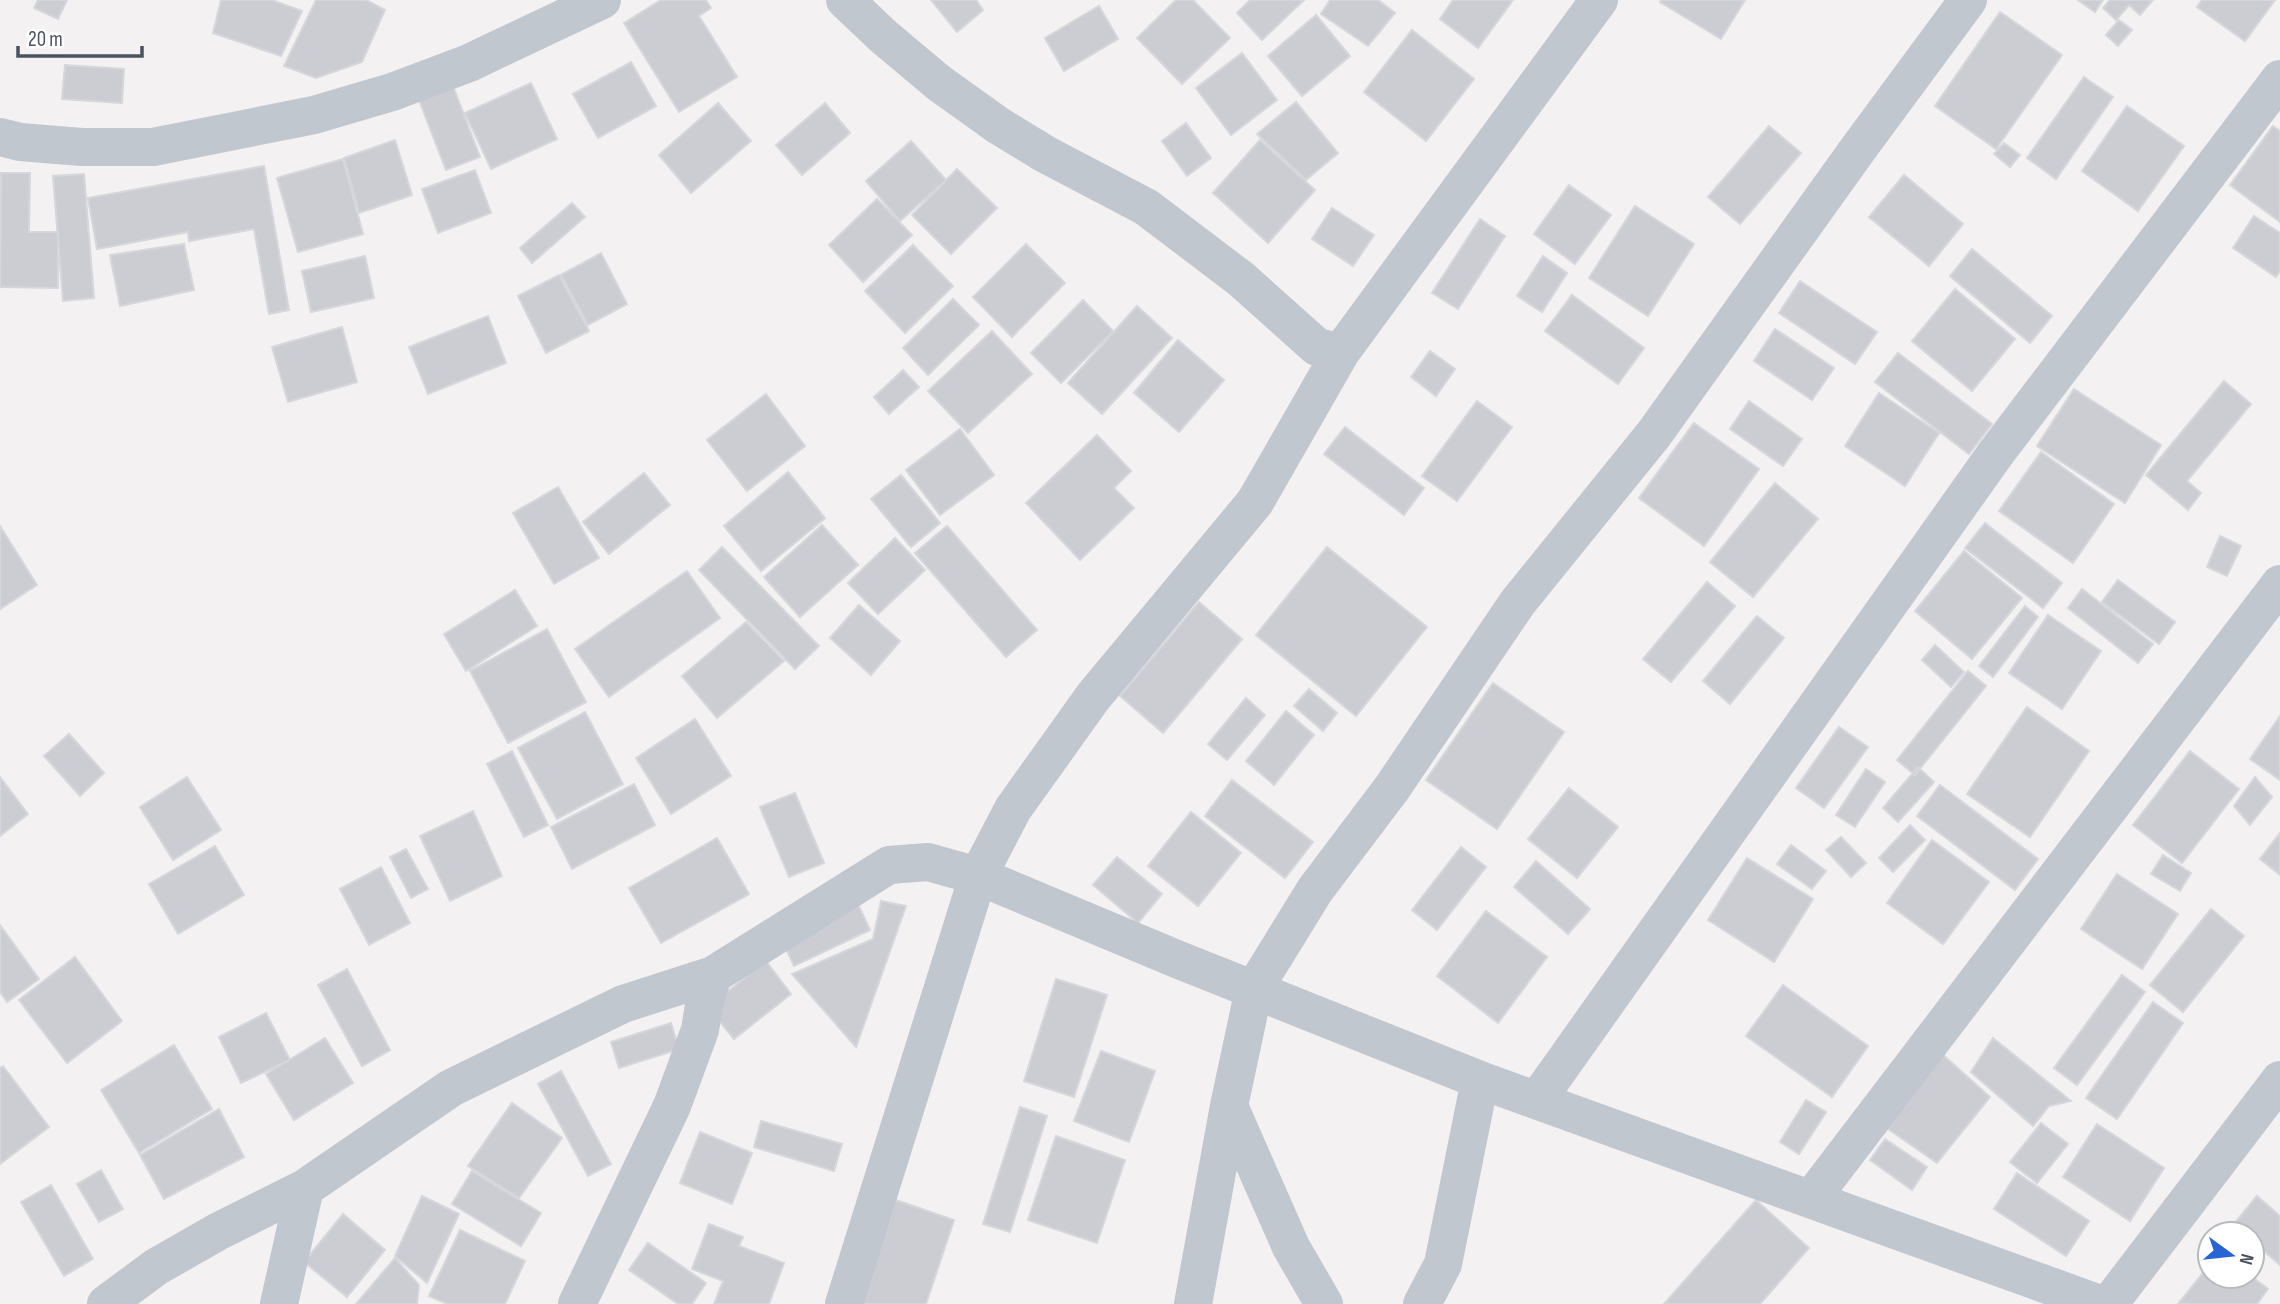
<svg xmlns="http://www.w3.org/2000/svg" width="2280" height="1304" font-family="'Sofia Sans Condensed',sans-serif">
<rect width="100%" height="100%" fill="#f3f1f1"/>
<path fill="#cbcdd3" stroke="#d5d7dc" stroke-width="2" d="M38,0H67L58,19L34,8Z
M221,0H272L302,11L281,56L213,33Z
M316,0H366L385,10L362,62L316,78L284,66Z
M661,0H706L711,8L699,16L737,77L679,112L624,23Z
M931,0H976L983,10L957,32Z
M1176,0H1193L1230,38L1182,84L1137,38Z
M1250,0H1304L1262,40L1237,13Z
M1330,0H1378L1395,13L1368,46L1321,14Z
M1453,0H1513L1478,48L1440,19Z
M1661,0H1745L1721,39L1660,2Z
M2078,0H2103L2095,12Z
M2110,0H2153L2140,15L2129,5L2116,20L2103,8Z
M2202,0H2275L2245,41L2197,7Z
M1099,6L1118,39L1064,71L1045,38Z
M2000,12L2062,55L1996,149L1935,106Z
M1316,15L1350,56L1302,96L1268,56Z
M2119,20L2132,30L2118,46L2106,35Z
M1412,30L1474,79L1426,141L1364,92Z
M1242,53L1277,100L1231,135L1196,88Z
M631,62L656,106L598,138L573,94Z
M65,65L124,69L122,103L62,99Z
M2084,77L2113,97L2056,179L2027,158Z
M531,83L557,139L491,169L465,113Z
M453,86L480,157L446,170L419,100Z
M1296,102L1338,153L1306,180L1257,134Z
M718,103L751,141L691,193L659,155Z
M825,103L850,133L802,175L776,145Z
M2127,106L2184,146L2138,211L2082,171Z
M1186,123L1211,158L1187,176L1162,141Z
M1769,126L1801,153L1740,224L1708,197Z
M2273,126L2280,131V222L2230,185Z
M395,140L412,195L359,213L344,158Z
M1260,140L1315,190L1268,243L1213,193Z
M911,141L946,180L900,221L866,181Z
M2004,143L2020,155L2010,167L1994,154Z
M343,159L363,234L298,252L277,178Z
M264,166L289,310L269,314L254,229L189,241L188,232L97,249L88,198Z
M957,169L997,208L951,254L912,215Z
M475,170L491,213L438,233L422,189Z
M1,173H30L29,232H58V288L0,287Z
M84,174L94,298L63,301L53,176Z
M1904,175L1963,224L1929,266L1869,217Z
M1569,185L1611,215L1575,264L1534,234Z
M877,199L912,235L863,282L829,245Z
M572,203L585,217L532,263L520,248Z
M1635,206L1694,244L1648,316L1589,278Z
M1332,208L1374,235L1353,266L1312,239Z
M2254,216L2280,233V271L2276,277L2233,248Z
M1480,219L1505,236L1458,309L1432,293Z
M184,244L194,290L120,306L110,255Z
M1026,244L1065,283L1012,337L973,297Z
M913,245L953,286L905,333L865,291Z
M1972,249L2052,316L2030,343L1950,276Z
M601,253L627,304L588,325L561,275Z
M365,256L374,298L311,312L302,271Z
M1543,256L1567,273L1542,312L1517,296Z
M559,275L589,331L546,353L518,296Z
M1800,281L1877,332L1855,364L1779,313Z
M1955,289L2015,339L1972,391L1912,341Z
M1572,295L1644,348L1618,384L1545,331Z
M953,299L979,325L928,375L903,348Z
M1083,300L1113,331L1061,383L1031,353Z
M1137,306L1172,338L1102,414L1068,383Z
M488,316L506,363L428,394L409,347Z
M342,327L357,382L288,402L272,347Z
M1775,329L1834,368L1812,400L1754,361Z
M992,331L1032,374L968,433L928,391Z
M1178,340L1224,380L1179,432L1134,393Z
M1430,351L1455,369L1436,396L1411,377Z
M1898,353L1992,424L1969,454L1875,382Z
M903,370L919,387L889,414L874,397Z
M2224,381L2251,404L2187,481L2201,493L2188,510L2146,475Z
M2074,389L2161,445L2125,503L2037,446Z
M1879,393L1939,433L1905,486L1845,446Z
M766,394L805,446L747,491L707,440Z
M1477,401L1512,427L1457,501L1422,476Z
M1749,401L1802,439L1783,466L1730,429Z
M1694,423L1759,469L1704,546L1639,498Z
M1345,427L1424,488L1404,515L1324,454Z
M960,429L994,475L940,515L906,470Z
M1097,435L1131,471L1114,488L1134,508L1080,560L1026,503Z
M2041,452L2114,504L2073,563L1999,511Z
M788,472L825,518L761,571L724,526Z
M644,473L670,505L609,554L583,522Z
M901,475L940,523L911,547L871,499Z
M1775,483L1818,519L1753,597L1710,562Z
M558,487L599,558L554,584L513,513Z
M1985,523L2062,583L2043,608L1965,548Z
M822,525L858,565L800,617L764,577Z
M0,526L37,585L0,609Z
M947,526L1037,630L1006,657L915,553Z
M2220,536L2241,546L2227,576L2207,567Z
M895,538L925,570L878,614L848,583Z
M722,547L819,646L795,669L699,570Z
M1327,547L1427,627L1356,716L1256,635Z
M1964,551L2022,598L1972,659L1915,611Z
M687,571L720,618L609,697L575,649Z
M2118,580L2175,622L2159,644L2102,602Z
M1707,582L1735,606L1671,682L1643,659Z
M2082,589L2153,644L2138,663L2068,608Z
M515,590L537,626L466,671L444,634Z
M1199,602L1242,639L1163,733L1120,696Z
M859,605L900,641L871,675L830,638Z
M2025,606L2038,617L1993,677L1979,666Z
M2048,615L2101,651L2062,709L2009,673Z
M1757,616L1784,638L1730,704L1703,681Z
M746,622L784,661L717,718L682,676Z
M547,629L586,702L508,743L470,671Z
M1935,645L1964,672L1951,687L1922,660Z
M1968,671L1986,686L1915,775L1897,760Z
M1493,683L1564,732L1497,829L1426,780Z
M1309,689L1337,713L1323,731L1294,706Z
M1246,698L1265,715L1227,760L1208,744Z
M2027,707L2089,751L2030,837L1967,794Z
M1286,711L1314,735L1274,785L1246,761Z
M585,712L623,784L557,819L518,748Z
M2280,716V780L2250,759Z
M695,719L731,776L671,814L636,758Z
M1839,727L1868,747L1824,808L1796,788Z
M69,734L104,773L80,796L44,756Z
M512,751L548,825L524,837L487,764Z
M2190,751L2239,789L2182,863L2133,825Z
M1918,767L1934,782L1898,822L1883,808Z
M1866,769L1885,782L1855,827L1836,815Z
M0,777L28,814L0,836Z
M187,777L221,830L173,860L140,807Z
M2255,777L2272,797L2250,825L2234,806Z
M1232,780L1313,842L1285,878L1205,816Z
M634,784L655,825L572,869L551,827Z
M1940,785L2038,859L2015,890L1917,816Z
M1569,788L1618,827L1577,878L1528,839Z
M795,793L824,863L789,877L760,807Z
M473,811L502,876L450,901L420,836Z
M1191,812L1241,853L1198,906L1148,866Z
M1910,825L1925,840L1893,872L1879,858Z
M2280,833V875L2260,859Z
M1841,837L1866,863L1851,877L1826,850Z
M717,838L749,894L661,943L629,888Z
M1932,840L1989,882L1943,944L1887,903Z
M1791,845L1826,871L1812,889L1777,864Z
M215,846L244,895L178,934L149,884Z
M1461,847L1486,867L1437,930L1412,910Z
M406,849L428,889L411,898L390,857Z
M2163,855L2191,873L2180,891L2151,874Z
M1117,857L1162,894L1138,923L1093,885Z
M1747,858L1813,899L1774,962L1708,920Z
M1536,861L1590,909L1568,934L1514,887Z
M381,867L410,923L369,945L340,889Z
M2117,874L2178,914L2142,969L2081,929Z
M881,901L906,906L856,1047L792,974L873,939Z
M857,902L870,930L794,966L781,938Z
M2211,909L2244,936L2183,1012L2150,985Z
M1486,911L1547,957L1498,1023L1437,976Z
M0,925L39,979L7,1002L0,992Z
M75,957L122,1021L67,1063L19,1000Z
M766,961L791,994L734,1039L708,1007Z
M347,969L390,1050L362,1066L318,985Z
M2122,975L2145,992L2077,1085L2054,1068Z
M1056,979L1107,995L1074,1097L1024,1081Z
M1783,985L1868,1046L1832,1097L1746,1036Z
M2153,1002L2183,1023L2117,1119L2086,1098Z
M266,1013L290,1060L241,1083L219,1037Z
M671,1023L679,1049L619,1068L611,1042Z
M325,1038L353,1083L294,1120L266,1074Z
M1993,1038L2071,1101L2049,1106L2033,1126L1971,1072Z
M174,1045L212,1109L139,1153L101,1090Z
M1101,1051L1155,1071L1129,1142L1074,1121Z
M1942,1054L1990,1097L1937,1163L1888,1129Z
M3,1066L49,1127L0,1164V1068Z
M561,1071L611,1164L588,1176L538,1084Z
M1806,1100L1826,1112L1799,1154L1780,1142Z
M512,1103L562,1138L519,1198L468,1166Z
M1020,1107L1047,1116L1010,1232L983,1224Z
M219,1109L244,1157L164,1199L140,1155Z
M761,1121L842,1144L834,1171L754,1147Z
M2041,1123L2068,1144L2037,1183L2010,1162Z
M2097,1124L2164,1168L2130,1221L2063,1177Z
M700,1132L752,1153L732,1204L680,1183Z
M1056,1136L1125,1160L1097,1243L1028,1220Z
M1885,1139L1927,1167L1912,1190L1870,1160Z
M101,1170L123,1209L99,1222L77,1184Z
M472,1171L541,1213L521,1246L452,1204Z
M2017,1173L2089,1221L2066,1256L1994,1209Z
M51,1185L93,1259L64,1276L21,1202Z
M422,1196L459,1214L427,1283L395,1256Z
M2257,1196L2280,1216V1265L2252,1241V1234H2243L2233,1225Z
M896,1200L954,1220L926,1304H862Z
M1756,1200L1809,1248L1760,1304H1664Z
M343,1214L385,1250L347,1297L304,1262Z
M709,1224L743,1237L739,1246L784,1263L769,1304H714L723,1281L692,1269Z
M460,1230L525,1261L505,1304H447L429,1296Z
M648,1243L706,1283L692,1304H678L629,1270Z
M395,1258L419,1285L417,1304H356Z
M2210,1264V1276H2251L2268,1289L2257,1304H2178Z"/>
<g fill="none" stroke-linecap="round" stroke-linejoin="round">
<path stroke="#c0c7ce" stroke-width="38" d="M845,0L883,36L939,83L999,126L1045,154L1146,207L1241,279L1317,347L1341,352
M0,137L20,142L82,147H153L314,115L392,92L469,63L602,0
M1537,1100L1996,453L2280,79
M1229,1106L1291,1247L1324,1304
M1811,1199L2280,584
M106,1304L156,1267L219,1231L305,1188L451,1088L623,1004L713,975L889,865L928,862L978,876L1179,960L1480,1080L2100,1304
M279,1304L305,1188
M577,1304L672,1106L700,1030L704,1005L713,975
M844,1304L978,876L1013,809L1093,697L1255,502L1341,352L1599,0
M1193,1304L1229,1106L1254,989L1315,890L1392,788L1518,602L1654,434L1858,149L1968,0
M1422,1304L1443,1264L1480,1080
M2109,1304L2280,1080"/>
</g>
<g transform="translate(2231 1255) rotate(105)"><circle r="33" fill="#ffffff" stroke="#b7babe" stroke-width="2"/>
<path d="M0-5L12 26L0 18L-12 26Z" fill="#2765d7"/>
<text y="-10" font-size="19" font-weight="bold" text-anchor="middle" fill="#4a525d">N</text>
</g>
<path d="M18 46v10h124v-10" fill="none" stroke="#4a525d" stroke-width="3.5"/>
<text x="28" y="46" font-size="21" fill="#4a525d" stroke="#ffffff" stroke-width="5" paint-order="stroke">20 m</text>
</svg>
